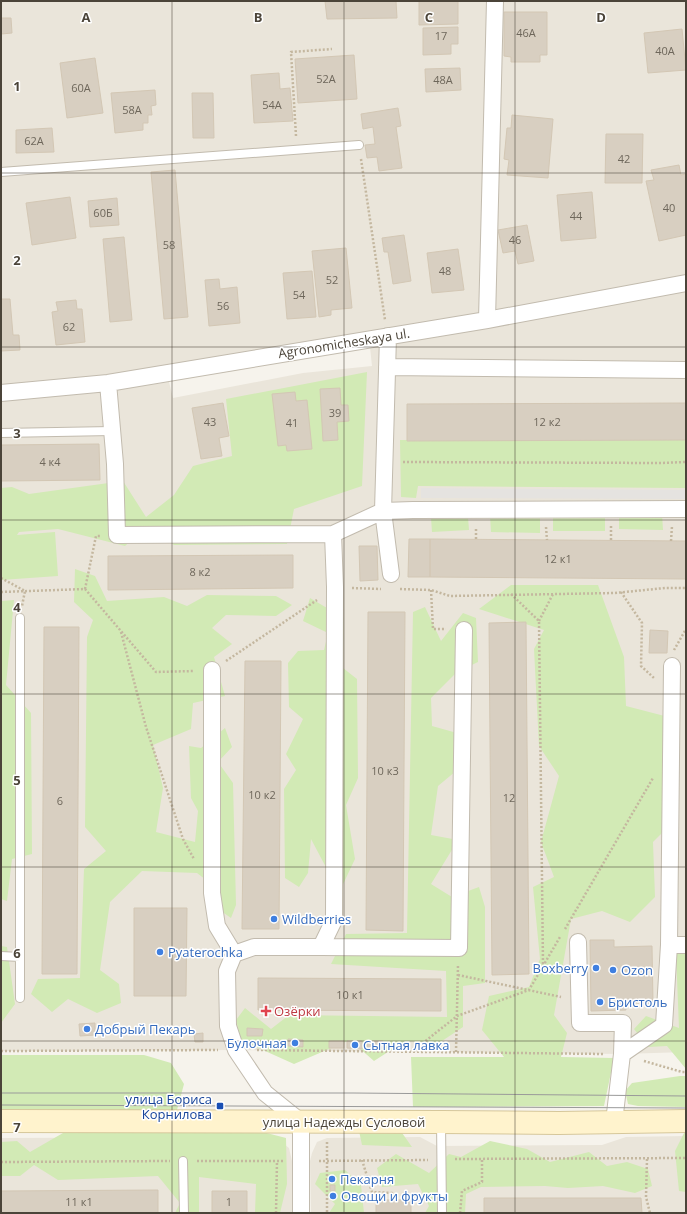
<svg xmlns="http://www.w3.org/2000/svg" width="687" height="1214" font-family="'Open Sans',sans-serif">
<rect width="100%" height="100%" fill="#f6f3ec"/>
<path fill="#eae5da" d="M1,1H686V283L1,393Z
M686,289V1052L622,1054L236,1050L1,1051V401L103,392L169,382L173,398L303,373L372,366L370,347Z
M686,1136V1213H311L310,1161L312,1153L317,1142L327,1138L420,1137L437,1146L602,1145L626,1137Z
M275,1137L289,1148L292,1161V1213H1V1138Z"/>
<path fill="#d2eab5" d="M367,372L362,486L294,509L287,544L174,545L147,526L125,546L58,529L19,532L17,535L55,532L58,576L1,580V488L12,487L29,494L123,481L146,517L174,495L193,466L232,456L226,399Z
M400,440H686V488L418,486L416,498L401,497Z
M540,514V533L491,532L490,515Z
M553,514H605V531H553Z
M619,514H662L663,530L619,529Z
M468,517L469,530L432,532L431,518Z
M75,569L95,576L107,601L164,597L187,606L207,595L276,596L292,605L276,616L226,615L212,628L232,644L214,657L225,696L193,703L191,729L153,745L163,788L156,832L195,842L198,811L191,798L189,746L201,748L225,728L232,747L218,762L233,783L236,905L231,918L221,911L219,890L197,873L142,871L110,902L100,970L119,984L121,1003L97,1013L68,999L52,1012L31,994L38,979L80,978L84,869L106,851L85,827L87,637L93,620L74,602Z
M511,585H598L624,657L626,706L680,720L673,822L653,842L655,897L630,922L602,911L571,919L554,1015L567,1033L561,1057L614,1058L604,1106L413,1107L411,1057H504L482,1030L489,996L529,987L540,959L533,887L554,877L541,842L559,776L539,746L534,649L544,630L479,609Z
M310,598L344,618L343,668L357,679L358,778L346,805L355,859L337,897L325,889L329,873L311,839L308,873L299,887L285,878L284,789L296,770L286,754L303,719L289,707L288,663L298,651L324,650L328,633L303,621Z
M14,600L6,685L31,713L32,854L12,859L7,901L1,899V601Z
M425,607L441,641L463,613L476,618L478,662L457,672L431,698L432,726L457,733L456,771L438,786L431,835L458,840L431,884L452,897L479,887L485,907V983L463,986V1027L439,1043L405,1041L374,1061L350,1040L294,1064L241,1040L236,1020L245,1008L271,1029L289,1015L447,1017L446,971L331,964L346,934L407,933L413,612Z
M1,946L7,947L15,1004L1,1023Z
M686,948V1069L667,1046L648,1047L634,1029L646,1016L679,1028L676,954Z
M1,1055H144L171,1063L184,1084L177,1110H1Z
M680,1076H686V1107L638,1106L628,1104L625,1091L632,1083Z
M158,1129H251L286,1138L287,1184L280,1213H255L256,1184L199,1177V1213H175L180,1203L158,1176L58,1180L34,1165L20,1176H1V1142L17,1141L30,1152L63,1133Z
M686,1129V1192L679,1191L675,1151Z
M400,1130L412,1147L362,1145L359,1131Z
M490,1141L527,1149L550,1162L589,1152L607,1166L627,1162L648,1169L652,1186L635,1193L603,1186L568,1188L545,1186L481,1187L466,1194L465,1213H425L429,1206L418,1184L382,1187L377,1168L396,1154L429,1173L449,1154L461,1157Z
M345,1170L361,1185L364,1213H329L335,1204L315,1184L320,1173Z"/>
<path fill="#e5e3e0" d="M421,488L686,490V499L421,498Z"/>
<path fill="#d8cfc1" stroke="#d3c7b4" d="M325,1H396L397,18L327,19Z
M419,1H458V24L419,25Z
M504,12H547V55H540V62H511V57L504,56Z
M1,18H11L12,33L1,34Z
M458,27V44H451V54L423,55V28Z
M682,29L686,70L648,73L644,33Z
M354,55L357,99L298,103L295,59Z
M95,58L103,113L67,118L60,63Z
M460,68L461,90L426,92L425,69Z
M279,73L280,89L290,88L293,121L254,123L251,75Z
M155,90L156,105L151,106L152,115H148V123H143V130L115,133L111,93Z
M192,93H213L214,138H193Z
M398,108L401,126L396,127L402,168L379,171L377,157L367,158L365,145L375,144L373,127L363,129L361,114Z
M512,115L553,119L548,178L507,175L509,160L504,159L507,128H511Z
M52,128L54,152L16,153V130Z
M606,134H643L642,183H605Z
M679,165L681,175L686,174V235L659,241L646,181L654,180L651,170Z
M175,170L188,317L164,319L151,172Z
M592,192L596,238L561,241L557,195Z
M70,197L76,238L32,245L26,203Z
M117,198L119,225L90,227L88,201Z
M527,225L534,261L518,264L515,251L503,253L498,230Z
M404,235L411,281L393,284L388,252H384L382,238Z
M124,237L132,320L110,322L103,239Z
M346,248L352,308L331,310V315L319,317L312,251Z
M458,249L464,290L432,293L427,253Z
M312,271L316,317L287,319L283,273Z
M219,279L220,289L237,287L240,323L209,326L205,280Z
M1,299H10L13,335H19L20,350L1,351Z
M76,300L77,309H82L85,342L56,345L52,312L58,311L56,302Z
M340,388L341,405H348L349,421L337,422L338,440L323,441L320,389Z
M295,392L296,401L307,400L312,449L287,451L286,445L278,446L272,394Z
M223,403L229,436L219,438L222,456L201,459L192,408Z
M686,403V440L407,441V404Z
M99,444L100,480L1,481V445Z
M409,539H430V577H408Z
M430,539L686,541V579L430,577Z
M359,546H377L378,580L360,581Z
M293,555V588L108,590V556Z
M368,612H405L403,931L366,930Z
M526,622L529,974L492,975L489,623Z
M44,627H79L77,974H42Z
M650,630L668,631L667,653H649Z
M245,661H281L279,929H242Z
M134,908H187L186,996H134Z
M590,940H614V947L652,946L653,1003H626V1010L591,1011Z
M258,978L441,979V1011L258,1010Z
M95,1023V1035L80,1036L79,1024Z
M247,1028L263,1029L262,1036H247Z
M203,1033V1042H195L194,1034Z
M288,1039L303,1040V1047L288,1046Z
M329,1041H344V1048H329Z
M347,1041H362V1049L347,1048Z
M367,1041H383L382,1049L367,1048Z
M330,1176H334V1182H330Z
M330,1185H335V1191H330Z
M158,1190V1213H1V1191Z
M212,1191H247V1213H212Z
M331,1193H335L336,1199H331Z
M484,1198H641L642,1213H484Z
M376,1200H411V1213H376Z"/>
<g fill="none" stroke-linecap="round" stroke-linejoin="round">
<defs>
<path id="service" d="M1,172L359,145
M1,433L112,431
M1,956L20,957V618
M20,957V998
M441,1122L442,1213
M183,1161L184,1213"/>
<path id="minor" d="M487,320L495,1
M387,367L686,370
M108,383L115,464L117,535L333,534L383,511L388,336
M1,393L108,383L487,320L686,283
M391,574L383,511L413,510L686,509
M212,670V893L217,926L234,954
M578,942L580,1023H623L622,1054
M669,945H686
M321,947L459,948L464,630
M234,954L254,947H321L334,920L335,587L333,534
M234,954L227,971L228,1026L236,1050L265,1093L301,1122V1213
M614,1122L622,1054L664,1025L669,945L672,666"/>
<path id="secondary" d="M1,1121L441,1122L559,1123L686,1121"/>
</defs>
<use href="#service" stroke="#c2bbae" stroke-width="10"/>
<use href="#minor" stroke="#c2bbae" stroke-width="18"/>
<use href="#secondary" stroke="#d6c79b" stroke-width="24"/>
<path stroke="#c4b79f" stroke-width="2.5" stroke-dasharray="2 2" stroke-linecap="butt" d="M296,136L291,52L332,49
M361,159L385,320
M403,462L661,463L686,462
M611,526V540
M546,527L547,540
M476,539V527
M671,541L672,526
M1,578L25,591L22,606
M352,588L381,589
M85,589L156,672L194,671
M400,589L431,590L450,596L615,593L665,588H686
M431,590L433,629H446
M1,592L85,589L96,536H101
M621,592L642,623L641,666L654,678
M511,594L539,621L543,965
M539,621L553,594
M121,632L146,727L183,839L194,859
M674,650L686,629
M226,661L317,600
M565,929L653,778
M458,975L561,997
M257,1050L604,1054
M1,1051L218,1050
M413,1051L457,1016L529,990L560,937
M456,1052L458,965
M644,1061L682,1072H686
M327,1142V1213
M455,1159L686,1158
M647,1159L646,1197L650,1213
M362,1160L372,1192L392,1193L393,1200
M197,1161H284
M319,1161L428,1160
M1,1162L170,1161
M276,1213L277,1161
M460,1213L462,1191L482,1182V1159"/>
<use href="#service" stroke="#fff" stroke-width="8"/>
<use href="#minor" stroke="#fff" stroke-width="16"/>
<use href="#secondary" stroke="#fff3cd" stroke-width="22"/>
<path stroke="#9a9a9a" stroke-width="1" d="M1,1093H353L686,1096
M1,1105L686,1108"/>
</g>
<path fill="none" stroke="#4b4439" stroke-width="1" stroke-opacity="0.55" d="M172,1V1213M344,1V1213M515,1V1213M1,173H686M1,347H686M1,520H686M1,694H686M1,867H686M1,1041H686"/>
<g fill="#3f7fe0" stroke="#fff" stroke-width="1.5">
<circle cx="274" cy="919" r="4"/>
<circle cx="160" cy="952" r="4"/>
<circle cx="596" cy="968" r="4"/>
<circle cx="613" cy="970" r="4"/>
<circle cx="600" cy="1002" r="4"/>
<circle cx="87" cy="1029" r="4"/>
<circle cx="295" cy="1043" r="4"/>
<circle cx="355" cy="1045" r="4"/>
<circle cx="332" cy="1179" r="4"/>
<circle cx="333" cy="1196" r="4"/>
</g>
<path fill="#e0444e" stroke="#fff" stroke-width="1.5" d="M264 1005h4v4h4v4h-4v4h-4v-4h-4v-4h4z"/>
<rect fill="#1a4fb4" stroke="#fff" stroke-width="1.5" x="216" y="1102" width="8" height="8" rx="2"/>
<g text-anchor="middle" stroke-width="3" stroke-linejoin="round" paint-order="stroke">
<g font-size="11" fill="#6e675b">
<text x="526" y="37">46А</text>
<text x="441" y="40">17</text>
<text x="665" y="55">40А</text>
<text x="326" y="83">52А</text>
<text x="443" y="84">48А</text>
<text x="81" y="92">60А</text>
<text x="272" y="109">54А</text>
<text x="132" y="114">58А</text>
<text x="34" y="145">62А</text>
<text x="624" y="163">42</text>
<text x="669" y="212">40</text>
<text x="103" y="217">60Б</text>
<text x="576" y="220">44</text>
<text x="515" y="244">46</text>
<text x="169" y="249">58</text>
<text x="445" y="275">48</text>
<text x="332" y="284">52</text>
<text x="299" y="299">54</text>
<text x="223" y="310">56</text>
<text x="69" y="331">62</text>
<text x="335" y="417">39</text>
<text x="210" y="426">43</text>
<text x="547" y="426">12 к2</text>
<text x="292" y="427">41</text>
<text x="50" y="466">4 к4</text>
<text x="558" y="563">12 к1</text>
<text x="200" y="576">8 к2</text>
<text x="385" y="775">10 к3</text>
<text x="262" y="799">10 к2</text>
<text x="509" y="802">12</text>
<text x="60" y="805">6</text>
<text x="350" y="999">10 к1</text>
<text x="79" y="1206">11 к1</text>
<text x="229" y="1206">1</text>
</g>
<g font-size="13" fill="#4b4439" stroke="#fff">
<text transform="translate(344 343) rotate(-9)" y="5">Agronomicheskaya ul.</text>
<text x="344" y="1127">улица Надежды Сусловой</text>
</g>
<g font-size="13" fill="#366cbe" stroke="#fff" text-anchor="start">
<text x="282" y="924">Wildberries</text>
<text x="168" y="957">Pyaterochka</text>
<text x="588" y="973" text-anchor="end">Boxberry</text>
<text x="621" y="975">Ozon</text>
<text x="608" y="1007">Бристоль</text>
<text x="95" y="1034">Добрый Пекарь</text>
<text x="287" y="1048" text-anchor="end">Булочная</text>
<text x="363" y="1050">Сытная лавка</text>
<text x="340" y="1184">Пекарня</text>
<text x="341" y="1201">Овощи и фрукты</text>
</g>
<g font-size="13" fill="#be3a42" stroke="#fff" text-anchor="start">
<text x="274" y="1016">Озёрки</text>
</g>
<g font-size="13" fill="#164399" stroke="#fff" text-anchor="end">
<text x="212" y="1104">улица Бориса<tspan x="212" dy="15">Корнилова</tspan></text>
</g>
</g>
<g font-size="13" text-anchor="middle" font-weight="bold" fill="#4b4439" stroke="#fff" stroke-width="3" stroke-linejoin="round" paint-order="stroke">
<text x="86" y="22">A</text>
<text x="258" y="22">B</text>
<text x="429" y="22">C</text>
<text x="601" y="22">D</text>
<text x="17" y="91">1</text>
<text x="17" y="265">2</text>
<text x="17" y="438">3</text>
<text x="17" y="612">4</text>
<text x="17" y="785">5</text>
<text x="17" y="958">6</text>
<text x="17" y="1132">7</text>
</g>
<rect width="687" height="1214" fill="none" stroke="#4b4439" stroke-width="4"/>
</svg>
